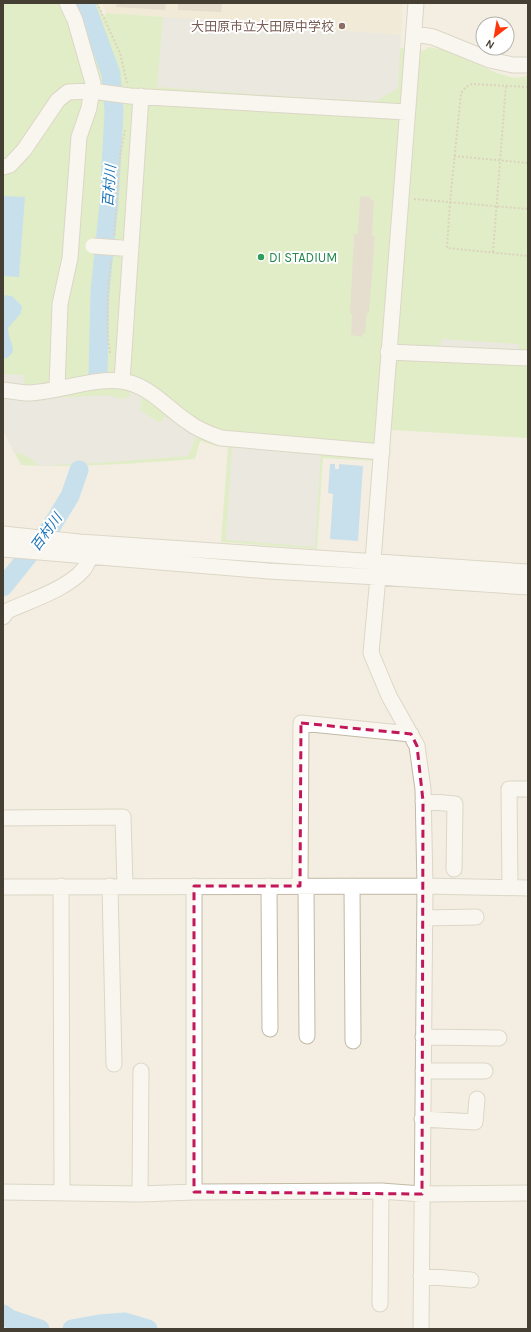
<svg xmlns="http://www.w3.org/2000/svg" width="531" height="1332" font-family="Karla,'Noto Sans JP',sans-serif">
<rect width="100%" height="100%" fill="#f3eee1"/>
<path fill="#eee4ca" d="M102,3H403L401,35L106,13Z"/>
<path fill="#cbeca5" d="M3,3H97L104,17L106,13L163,17L423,51L429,47L444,50L497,73L514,78L528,76V438L376,429L375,461L323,458L317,549L221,542L228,447L213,445L200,441L195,459C138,463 78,468 21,465L3,430Z"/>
<path fill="#e2e0db" d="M163,17L401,35L398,88L376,101L309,98L157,87Z
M441,339L519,344V355L441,350Z
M3,374L24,375V386L3,384Z
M131,392L142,398L140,410L158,422L162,421L165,416L196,437L188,456L112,462L39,466L30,458L20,453L14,452L3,430V399L17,400L107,395L123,399L129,396Z
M232,446L321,452L315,547L226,540Z"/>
<path fill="#96cef7" d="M3,196L25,197L19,277L3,276Z
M3,295L12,296L22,306L21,313L8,328C8,342 22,353 3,359Z
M330,464H335V469H339V464L363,466L358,541L330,539L333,494L328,493Z"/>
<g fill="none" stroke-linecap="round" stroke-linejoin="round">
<path stroke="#96cef7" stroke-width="19" d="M85,3L111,74L114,111L109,204L100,291L98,374
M3,587L51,527L70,496L79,470
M3,1314L10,1319L40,1329
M72,1329L99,1324L125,1322L148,1329"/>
</g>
<path fill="#d5cab6" d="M117,3H166L165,10L116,7Z
M178,3H222L221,12L178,10Z
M360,196L371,197L370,200H374L372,236H375L369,313H367L365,334L363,333L362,337L351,335L352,314H350L354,234H358Z"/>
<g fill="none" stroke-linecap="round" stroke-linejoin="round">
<defs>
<path id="minor" d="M416,3L373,561L378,577L371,653L389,696L417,746L423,789L425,886L421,1329
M415,34L433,37L490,60L513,65H528
M3,167L10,165L24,150L58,100L68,92L92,91L130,96L407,112
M388,352L528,358
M122,381L141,96
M57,388L60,304L70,258L79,137L89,108L93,83L75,20L67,3
M3,390C12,391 22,393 30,393C61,391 91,378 121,381C148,384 167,408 188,422C198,430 210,434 221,438L382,452
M3,534L79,542L528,572
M3,549L268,571L378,577L528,587
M3,617L7,611C29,601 67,589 83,570C86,567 88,561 90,557
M423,801L455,804L454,869
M3,818L123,817L125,886
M61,886L62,1193
M110,886L114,1064
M194,886V1192
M269,886L270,1029
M300,886L301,723L411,734
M306,886L307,1036
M352,886L353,1041
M3,887L425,886L528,888
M510,887L509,789H528
M425,918L476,917
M423,1037L499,1038
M423,1071H485
M422,1119L475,1122L477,1099
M3,1192L140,1194L194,1192L381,1191L422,1194L528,1193
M140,1194L141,1071
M421,1276L471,1280
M380,1304L381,1191"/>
</defs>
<use href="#minor" stroke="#c2b9a6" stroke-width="17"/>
<path stroke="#c2b293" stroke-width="2" stroke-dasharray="2 2" stroke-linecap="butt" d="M97,3L120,53L127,83
M528,87L472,84L466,87L461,93L450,202L447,248L528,256
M454,156L528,163
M414,199L528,209
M114,235L120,156L125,130
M493,252L506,85
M110,353C105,322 108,290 111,260"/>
<use href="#minor" stroke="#fff" stroke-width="15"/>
<defs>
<path id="minor-bridge" d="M93,246L121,248"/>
</defs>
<use href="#minor-bridge" stroke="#c2b9a6" stroke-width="17" stroke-linecap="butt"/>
<use href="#minor-bridge" stroke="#fff" stroke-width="15"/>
</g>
<path d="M0 0H531V1332H0ZM301,723L411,734L417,746L423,801L422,1194L194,1192V886H300Z" fill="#f3eee1" fill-opacity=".55" fill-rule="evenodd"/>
<path fill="none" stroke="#c2185b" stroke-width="3" stroke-dasharray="8 5" stroke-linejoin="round" d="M301,723L411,734L417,746L423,801L422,1194L194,1192V886H300Z"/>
<circle fill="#8d6e63" stroke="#fff" stroke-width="1.5" cx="342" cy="26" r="4"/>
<circle fill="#2e9e5b" stroke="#fff" stroke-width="1.5" cx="261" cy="257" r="4"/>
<g text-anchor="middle" stroke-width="4" stroke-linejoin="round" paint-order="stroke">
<g font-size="13" fill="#785e54" stroke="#fff" text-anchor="end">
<text x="334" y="31">大田原市立大田原中学校</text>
</g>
<g font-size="13" fill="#27864d" stroke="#fff" text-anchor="start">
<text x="269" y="262">DI STADIUM</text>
</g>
<g font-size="14" font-style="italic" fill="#2177ba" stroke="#fff">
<text transform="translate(109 186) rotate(-86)" y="5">百村川</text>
<text transform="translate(46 532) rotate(-54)" y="5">百村川</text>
</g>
</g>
<rect width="531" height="1332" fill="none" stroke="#453e32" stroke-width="8"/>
<g transform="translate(495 36) rotate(211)"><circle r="19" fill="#ffffff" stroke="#b5b2ad"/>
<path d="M0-3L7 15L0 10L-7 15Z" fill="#ff350c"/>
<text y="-6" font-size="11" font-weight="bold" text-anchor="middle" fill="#453e32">N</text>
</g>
</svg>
